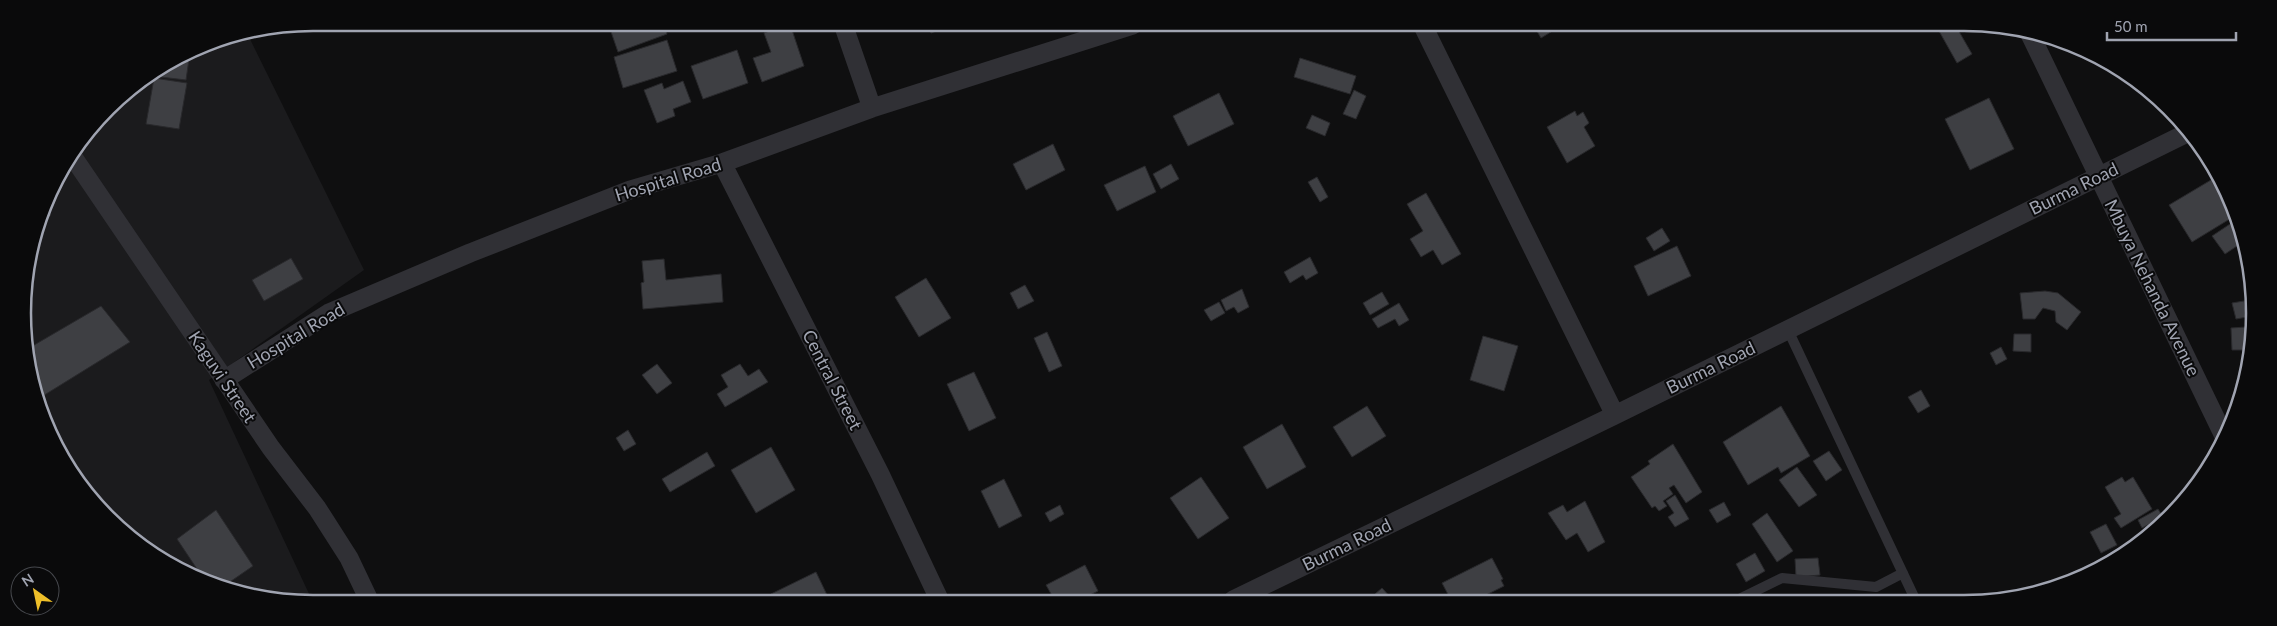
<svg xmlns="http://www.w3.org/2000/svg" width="2277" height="626" font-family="Lato,sans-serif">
<rect width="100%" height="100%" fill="#0f0f10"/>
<path fill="#1b1b1d" d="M248,35L364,270L209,380L311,598H257L168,564L83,490L32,388L23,294L52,185L121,95L202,45Z"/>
<path fill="#3e3f43" stroke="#29292c" d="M608,23L663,24L667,34L618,52Z
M790,24L804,66L762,82L753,58L771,52L764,33Z
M928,24L952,25L931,33Z
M1534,26L1552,27L1554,30L1541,38Z
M1941,28H1957L1972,54L1957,63L1939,31Z
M667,40L677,71L623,88L614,57Z
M737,50L748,83L703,99L691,66Z
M190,52L186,80L152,76Z
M1300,58L1356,76L1350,94L1294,77Z
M154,78L187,83L179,129L146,124Z
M683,81L691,102L673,109L675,116L657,123L644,90L662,83L664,89Z
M1354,90L1366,96L1356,119L1343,114Z
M1219,93L1234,124L1188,146L1173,116Z
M1989,98L2014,149L1970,170L1945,119Z
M1575,111L1577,116L1583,112L1589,123L1584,127L1595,146L1567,163L1547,127Z
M1312,115L1330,123L1325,136L1306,128Z
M1053,144L1065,170L1026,190L1013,164Z
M1171,164L1179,179L1161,189L1153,174Z
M1145,166L1156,192L1117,211L1104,185Z
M1317,177L1328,197L1320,202L1308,182Z
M2216,177L2233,217L2192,242L2169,205Z
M1426,193L1461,254L1442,265L1433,250L1421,257L1410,239L1423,231L1407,204Z
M46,209L51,215L43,221Z
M2230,224L2243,242L2225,254L2212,236Z
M1662,228L1670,241L1654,251L1646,238Z
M1677,246L1691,276L1648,296L1634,266Z
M1310,257L1318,273L1306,280L1303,275L1290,283L1284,272Z
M291,258L303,279L264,301L252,280Z
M664,259L666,280L721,274L723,302L643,309L641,283L644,282L642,261Z
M926,278L951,318L919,337L895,297Z
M1025,285L1034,301L1018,309L1010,293Z
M1242,289L1249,307L1238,313L1234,307L1226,311L1221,300Z
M2045,291L2058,293L2081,312L2067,330L2056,322L2055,311L2043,308L2035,319H2023L2020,293Z
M1382,292L1389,304L1370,315L1363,303Z
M2244,301L2247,317L2236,319L2232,303Z
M1219,302L1225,313L1211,321L1204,310Z
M1399,303L1409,320L1399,326L1395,319L1378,328L1372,319Z
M101,306L130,342L38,399L32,388L29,348Z
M2246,327L2247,350H2232L2231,328Z
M1047,332L1062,366L1049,372L1034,338Z
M2014,334H2031V352L2013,351Z
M1483,336L1518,346L1504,391L1470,380Z
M2001,347L2007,359L1996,365L1990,353Z
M657,364L672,383L657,394L642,375Z
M740,364L748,376L759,369L768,382L725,407L717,394L728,387L721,375Z
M974,372L996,418L969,431L947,384Z
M1921,390L1930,406L1918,413L1908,397Z
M1367,406L1386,436L1352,457L1333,427Z
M1781,406L1810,456L1781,473L1778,467L1748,485L1723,442Z
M1282,424L1306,467L1267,489L1243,447Z
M628,430L636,444L624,451L616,438Z
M1673,444L1702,492L1686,503L1674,485L1669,488L1673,494L1663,501L1667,506L1659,511L1655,506L1652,508L1631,477L1650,464L1648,461Z
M771,447L795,490L756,513L731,470Z
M1829,451L1842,470L1826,481L1813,461Z
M707,452L715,466L670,492L662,479Z
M1797,467L1817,495L1799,507L1779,480Z
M1201,477L1229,518L1198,539L1170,498Z
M2122,477L2125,482L2133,477L2152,509L2121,528L2114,518L2121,514L2105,487Z
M1004,479L1022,516L999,528L981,491Z
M1675,495L1689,519L1675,527L1668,517L1674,513L1666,501Z
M1585,501L1605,542L1588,552L1577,533L1566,540L1548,513L1563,505L1567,512Z
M1724,502L1731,515L1717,523L1709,510Z
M1060,505L1064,514L1050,522L1045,513Z
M2158,509L2163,517L2142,528L2138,520Z
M216,510L253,566L224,586L203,578L177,539Z
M1767,513L1793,551L1777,562L1752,524Z
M2106,524L2117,545L2101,553L2090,532Z
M1755,553L1765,571L1746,582L1736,564Z
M1492,558L1503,579L1501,580L1504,586L1476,600H1451L1442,583Z
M1818,558L1820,575L1796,577L1795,559Z
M1085,565L1098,591L1082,599H1054L1046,585Z
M816,572L827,595L819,599H773L771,594Z
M1382,588L1393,600H1370L1375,594Z"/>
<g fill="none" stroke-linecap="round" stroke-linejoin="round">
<path stroke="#303035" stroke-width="10" d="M1788,330L1916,601
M1735,601L1782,578L1876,587L1903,573"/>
<path stroke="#303035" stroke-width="19" d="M843,24L872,108
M1423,26L1615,415
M2029,32L2224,436
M73,157L271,448L317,508L349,558L368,598
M722,163L880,474L939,599
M224,380L329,313L470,253L630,190L722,163L872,108L1133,25
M1233,600L1615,415L2187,133"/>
</g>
<g text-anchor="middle" stroke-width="4" stroke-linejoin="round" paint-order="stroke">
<g font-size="18" fill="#a0a4b1" stroke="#0a0a0b">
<text transform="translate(668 180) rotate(-17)" y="6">Hospital Road</text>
<text transform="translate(2074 189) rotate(-26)" y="6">Burma Road</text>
<text transform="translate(2152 288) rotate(64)" y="6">Mbuya Nehanda Avenue</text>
<text transform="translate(296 336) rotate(-31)" y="6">Hospital Road</text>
<text transform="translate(1711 368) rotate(-26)" y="6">Burma Road</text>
<text transform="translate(222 377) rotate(56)" y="6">Kaguvi Street</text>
<text transform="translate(832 380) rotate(63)" y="6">Central Street</text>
<text transform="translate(1347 545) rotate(-26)" y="6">Burma Road</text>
</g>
</g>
<path d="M0 0H2277V626H0ZM313 31H1964A282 282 0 0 1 2246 313V313A282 282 0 0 1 1964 595H313A282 282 0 0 1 31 313V313A282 282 0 0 1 313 31Z" fill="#0a0a0b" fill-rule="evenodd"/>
<path fill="none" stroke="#a0a4b1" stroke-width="2.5" d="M313 31H1964A282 282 0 0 1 2246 313V313A282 282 0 0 1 1964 595H313A282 282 0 0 1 31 313V313A282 282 0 0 1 313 31Z"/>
<g transform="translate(35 591) rotate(327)"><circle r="24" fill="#0a0a0b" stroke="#46484d"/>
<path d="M0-4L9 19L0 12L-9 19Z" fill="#eebf29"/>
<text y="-8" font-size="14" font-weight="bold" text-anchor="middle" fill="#a0a4b1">N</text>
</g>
<path d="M2107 32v8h129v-8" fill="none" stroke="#a0a4b1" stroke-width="2.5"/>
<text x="2114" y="32" font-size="15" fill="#a0a4b1" stroke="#0a0a0b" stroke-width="4" paint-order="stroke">50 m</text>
</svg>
